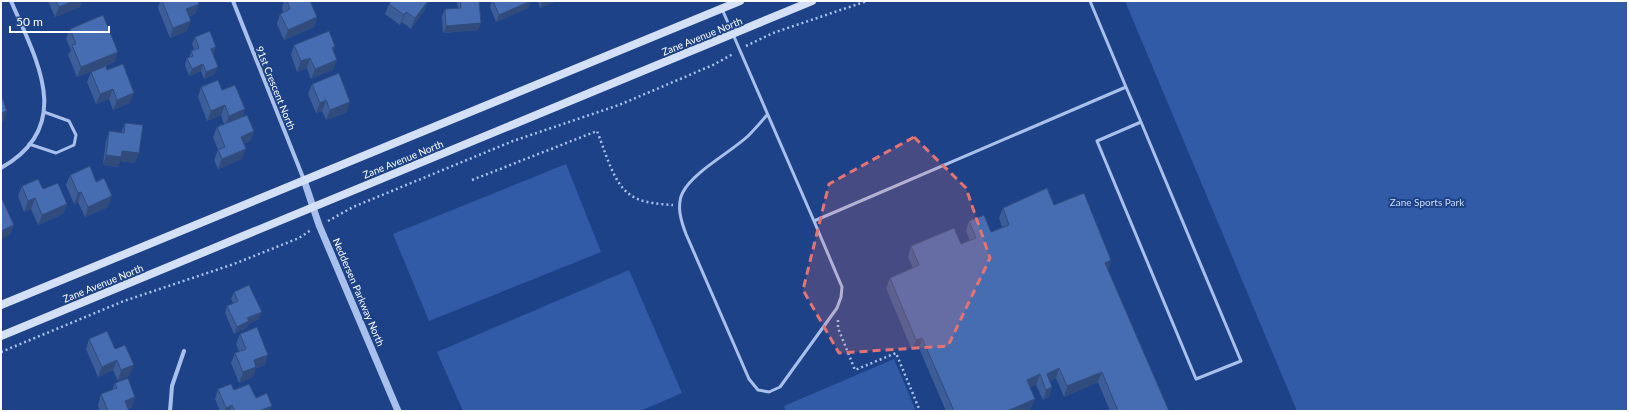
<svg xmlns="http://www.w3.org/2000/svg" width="1629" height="412" font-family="Lato,sans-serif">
<rect width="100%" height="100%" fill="#1e4288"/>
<path fill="#315ba6" d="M1125,1H1628V411H1297Z
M566,164L601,252L429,321L393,234Z
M629,270L682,393L640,411H463L437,352Z
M894,359L916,411H786L784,406Z"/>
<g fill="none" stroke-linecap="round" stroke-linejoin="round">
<path stroke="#a8c0eb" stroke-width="2.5" stroke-dasharray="2 3" stroke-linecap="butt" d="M746,46L773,33L867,1
M472,180L597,131C604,148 613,182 628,193C639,203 658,204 673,205
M328,221L353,207L513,141L619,105L713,65L733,54
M838,320V328L855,370L896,353L920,411
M1,352L124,301L234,264L299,238L311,230"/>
<path stroke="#a8c0eb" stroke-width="3" d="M722,9L814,221L1126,87L1090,1
M1126,87L1141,122L1241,361L1196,379L1097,141L1141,122
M767,115C761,122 755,129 748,136C731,152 693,172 683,192C676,205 681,221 686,234L749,379L758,390L769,392L780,387L837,308L841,297L842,287L814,221
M29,144L56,153L74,145L76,135L69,121L44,112"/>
<path stroke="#a8c0eb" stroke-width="4" d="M233,1L304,180
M1,168C76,126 36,59 11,1
M170,411L172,386L184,351"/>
<path stroke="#a8c0eb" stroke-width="7" d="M304,180L319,225L398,411"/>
<path stroke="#d4e0f8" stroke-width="8" d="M1,305L740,1
M1,336L812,1"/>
</g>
<path fill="#3c5d98" d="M48,1H82L80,7L55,17Z
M160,1H198L199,4L195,14L189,17L187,31L170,38L158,8Z
M284,1H310L317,17L314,27L284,40L277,24L280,14L283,12L282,8Z
M391,1H428L425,9L411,29L402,22L400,25L385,14L389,4Z
M458,1H479L478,30L443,33L442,16L445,9L458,8L457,3Z
M492,1H531L528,8L496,22L490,7Z
M538,1H557L540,8Z
M70,29L115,62L77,77L68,55L71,50L66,39Z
M195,37L214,54H213L215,74L204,79L201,71L189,76L185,65L187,58H189L191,51L194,49L192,44Z
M294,45L335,46L333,52V70L311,79L307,68L297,72L291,55Z
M107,70L130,103L113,110L109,99L96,104L87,82L91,72Z
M312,84L347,112L326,120L322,111L316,113L308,94Z
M201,87L222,90L245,109L242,117L254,131L250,141L244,144L242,159L218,169L214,160L218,150L213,137L217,127L224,124L221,115L207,121L198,97Z
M125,123L135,163L120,161L118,167L103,165L106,141L109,131L121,133Z
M70,175L108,207L85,217L78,202L74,204L66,185Z
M22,186L43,189L63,214L38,225L31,209L24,212L18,196Z
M1054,205L1111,260L1108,270L1169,411H1110L1098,382L1064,397L1056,378L1050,381L1052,387L1049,397L1043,400L1036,385L1030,387L1031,409L1027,411H946L919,348L912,350L886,288L890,278L913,268L908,257L911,246L961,244L970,241L966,231L969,221L991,232L1002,227L999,218L1003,208Z
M234,292L259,319L248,324L246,328L234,334L225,313L227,306L233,303L231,299Z
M240,334L265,365L256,368L253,377L239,383L231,363L235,353L239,352L236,344Z
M89,339L115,349L130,375L118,381L113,370L98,377L86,349Z
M115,383L132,407L128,409L129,411H100L98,405L101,394L112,390Z
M218,389L234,390L256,398L270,411H220L215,399Z"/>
<path fill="#314c7c" d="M73,1H82L80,7L55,17L59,7Z
M428,1L425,9L411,29L415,18Z
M531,1L528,8L496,22L499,15Z
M543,1H557L540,8Z
M199,4L195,14L183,20L186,9Z
M406,12L402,22L400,25L404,15Z
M317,17L314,27L284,40L288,30Z
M191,21L187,31L170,38L173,28Z
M481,23L478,30L443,33L446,26Z
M335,46L332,56V48Z
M216,47L214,54L208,56L211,49Z
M118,52L115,62L77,77L81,67Z
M310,58L307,68L297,72L301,61Z
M337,60L333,70L311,79L315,69Z
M203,64L201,71L189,76L192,69Z
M218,67L215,74L204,79L206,72Z
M113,89L109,99L96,104L100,94Z
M134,93L130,103L113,110L117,100Z
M326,100L322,111L316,113L320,103Z
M350,102L347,112L326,120L330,110Z
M225,105L221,115L207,121L211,111Z
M245,109L241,119L225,126L229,116Z
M7,111L4,121L1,122V113Z
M254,131L250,141L237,147L241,137Z
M246,149L242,159L218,169L222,159Z
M122,151L139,153L135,163L120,161L118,167L103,165L106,155Z
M81,192L78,202L74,204L78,193Z
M112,196L108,207L85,217L88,207Z
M35,198L31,209L24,212L28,201Z
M67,204L63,214L38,225L42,215Z
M14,225L10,235L1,239V231Z
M1111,260L1108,270L1105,263Z
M262,312L259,319L248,324L246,328L234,334L237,327L247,318Z
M922,338L919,348L912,350L916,340Z
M268,355L265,365L256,368L253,377L239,383L243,372L254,360Z
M117,360L113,370L98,377L102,367Z
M134,365L130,375L118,381L121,370Z
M1059,368L1056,378L1043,384L1047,374Z
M1102,372L1098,382L1064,397L1067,386Z
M1040,374L1036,385L1023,390L1027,380Z
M1052,387L1049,397L1043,400L1046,390Z
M135,397L132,407L122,411L125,401Z
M1035,399L1031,409L1027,411H1007Z
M232,405L230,411H225L226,408Z
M272,406L270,411H259Z"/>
<path fill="#466cb1" stroke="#314c7c" d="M56,1H73L59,7Z
M162,1H198L199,4L186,9L191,21L173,28Z
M287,1H310L317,17L288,30L280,14L290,9Z
M391,1H428L415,18L406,12L404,15L389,4Z
M460,1H479L481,23L446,26L445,9L461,8Z
M493,1H531L499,15Z
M103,15L118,52L81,67L72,45L76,44L70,29Z
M210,31L216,47L211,49L218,67L206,72L203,64L192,69L187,58L193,56L191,51L199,48L195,37Z
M329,31L335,46L332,48L337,60L315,69L310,58L301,61L294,45Z
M123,64L134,93L117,100L113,89L100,94L91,72L106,66L107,70Z
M339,73L350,102L330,110L326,100L320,103L312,84Z
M218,80L222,90L235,85L245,109L229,116L225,105L211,111L201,87Z
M1,95L7,111L1,113Z
M247,115L254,131L241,137L246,149L222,159L218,150L225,147L217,127Z
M125,123L143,125L139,153L122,151L121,157L106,155L109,131L124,133Z
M90,166L96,182L104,178L112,196L88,207L81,192L78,193L70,175Z
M38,179L43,189L58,183L67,204L42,215L35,198L28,201L22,186Z
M1047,188L1054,205L1084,193L1111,260L1105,263L1169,411H1118L1102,372L1067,386L1059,368L1047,374L1052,387L1046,390L1040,374L1027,380L1035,399L1007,411H954L922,338L916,340L890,278L919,265L911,246L954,228L961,244L976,238L969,221L984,215L991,232L1009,225L1003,208Z
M1,197L14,225L1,231Z
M249,285L262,312L247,318L249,321L237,327L227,306L238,301L234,292Z
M257,327L268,355L254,360L256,367L243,372L235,353L246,349L240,334Z
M107,331L115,349L125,345L134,365L121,370L117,360L102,367L89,339Z
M128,378L135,397L125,401L129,411H108L101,394L117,388L115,383Z
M231,384L234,390L249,384L256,398L267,393L272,406L259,411H235L232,405L226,408L218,389Z"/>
<path fill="#e47373" fill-opacity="0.2" stroke="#e47373" stroke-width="3" stroke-dasharray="8 5" stroke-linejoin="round" d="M914,137L966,188L990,258L948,346L839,353L803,290L829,184Z"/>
<g text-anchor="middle" stroke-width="4" stroke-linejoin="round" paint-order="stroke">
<g font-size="10" fill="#fff" stroke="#1e4288">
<text transform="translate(702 36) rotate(-22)" y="4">Zane Avenue North</text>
<text transform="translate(276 88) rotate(68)" y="4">91st Crescent North</text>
<text transform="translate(403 159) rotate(-22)" y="4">Zane Avenue North</text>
<text transform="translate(103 283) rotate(-22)" y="4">Zane Avenue North</text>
<text transform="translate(359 292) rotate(67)" y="4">Neddersen Parkway North</text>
</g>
<g font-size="10" fill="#cddcf8" stroke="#1e4288">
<text x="1427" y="206">Zane Sports Park</text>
</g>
</g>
<rect width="1629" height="412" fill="none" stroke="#ffffff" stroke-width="4"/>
<path d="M10 26v6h99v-6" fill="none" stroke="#ffffff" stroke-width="2"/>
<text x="16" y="26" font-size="12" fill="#ffffff" stroke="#1e4288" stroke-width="3" paint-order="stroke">50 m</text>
</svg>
